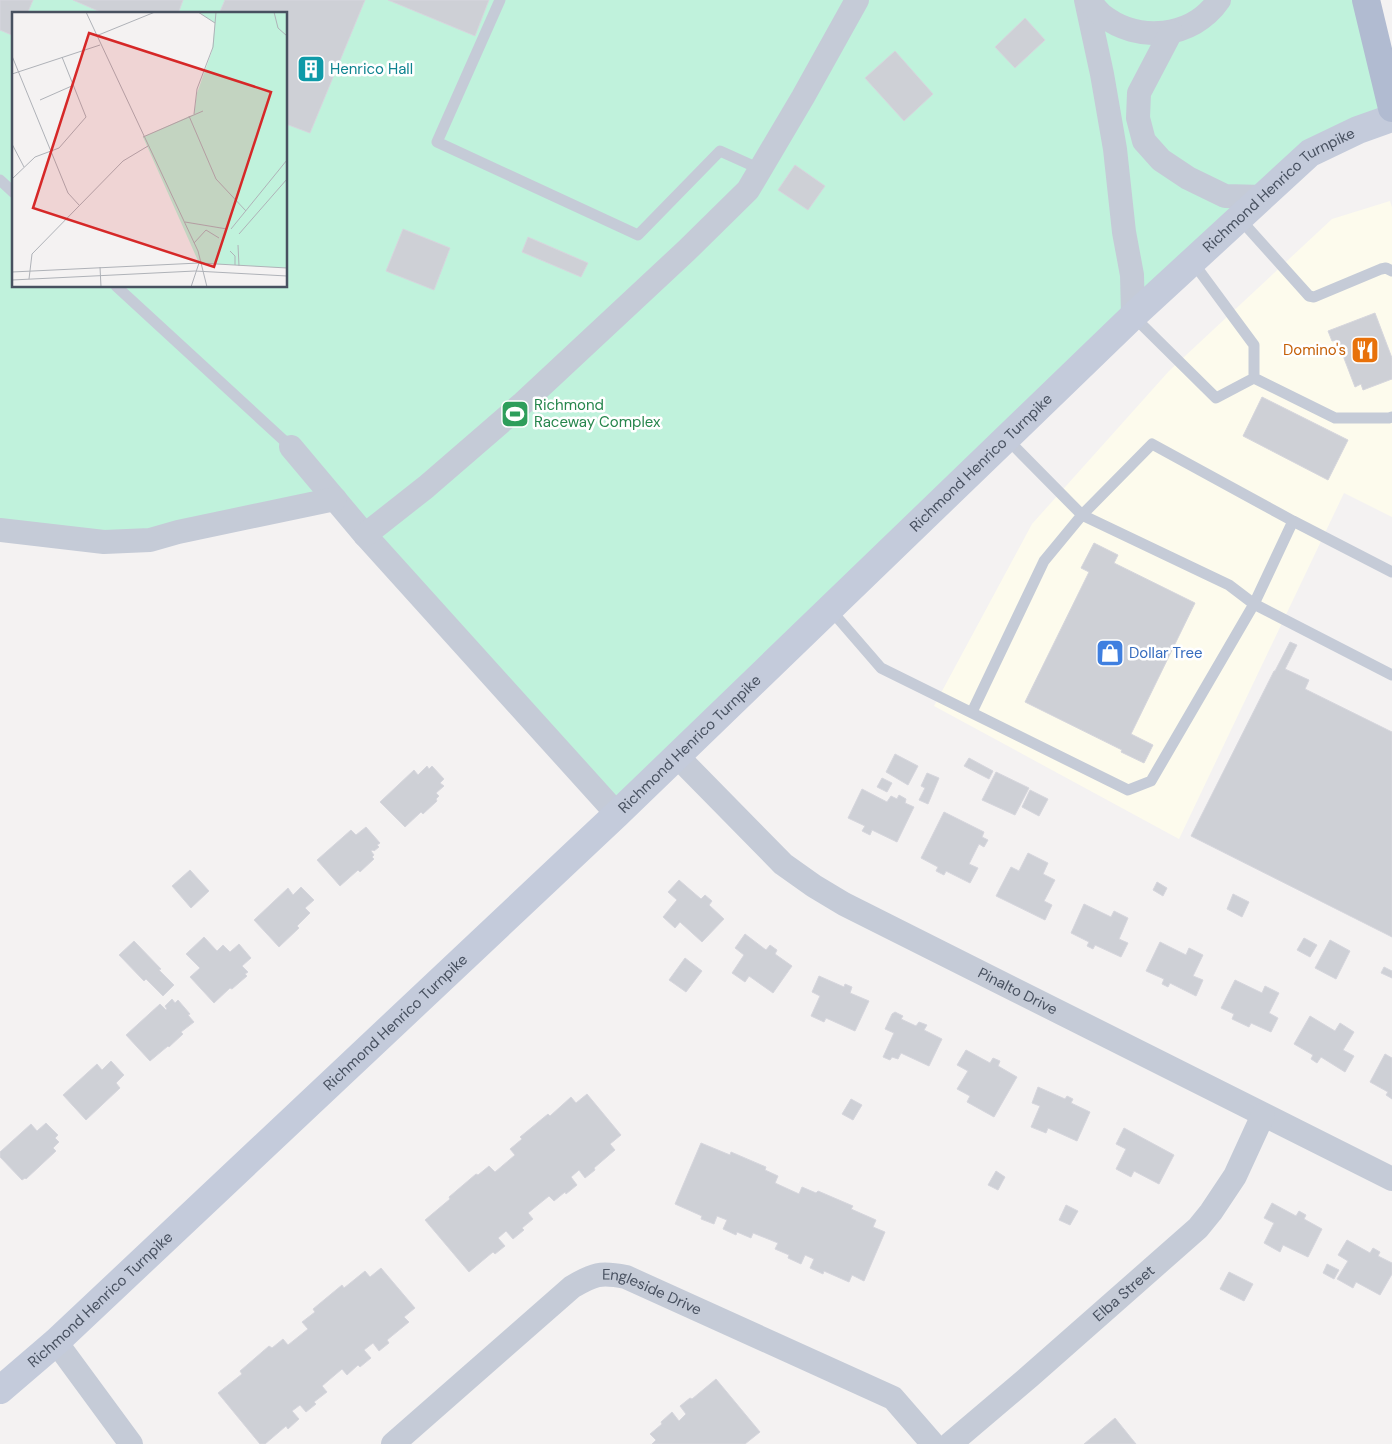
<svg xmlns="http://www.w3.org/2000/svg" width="1392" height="1444" font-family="'DM Sans',sans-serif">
<rect width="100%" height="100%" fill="#f4f2f2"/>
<path fill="#fdfbed" d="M1390,201L1392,207V517L1344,493L1179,839L934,706L1032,524L1169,371L1332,219Z"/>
<path fill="#c0f2dc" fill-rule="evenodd" d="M0,0H1366L1392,108L1310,153L617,814L335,499L178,532L0,530ZM14,14H286V286H14Z"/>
<path fill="#ced0d6" stroke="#d6d6dd" d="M0,0H33L27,14H14V36L0,30Z
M73,0H183L178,14H105Z
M225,0H365L310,133L286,124V14H219Z
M388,0H489L475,36Z
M1025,18L1045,40L1015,68L995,47Z
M895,51L933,94L904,121L865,78Z
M795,165L825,186L808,210L778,190Z
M403,229L450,248L434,290L386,271Z
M528,237L588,263L581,277L522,252Z
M1375,313L1392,358V379L1363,390L1361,384L1355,387L1337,340L1332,341L1328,331Z
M1262,397L1348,440L1328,480L1243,436Z
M1094,543L1118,555L1114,563L1195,603L1131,734L1153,745L1144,763L1121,752L1122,750L1025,702L1089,572L1081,568Z
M1290,642L1297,645L1285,669L1309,680L1305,689L1392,732V937L1191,836L1274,671H1275Z
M895,754L918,766L908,785L886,772Z
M969,758L993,771L989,779L964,766Z
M427,766L429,769L432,766L444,779L440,783L444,786L436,793L439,796L436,799L437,801L423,814L421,812L405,827L380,802L414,770L418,775Z
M996,772L1029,788L1015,815L982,800Z
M927,773L939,778L928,804L919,800L925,788L921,786Z
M882,778L892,783L887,792L877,787Z
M862,789L887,802L891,796L897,799L899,795L906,799L905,803L914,807L897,842L872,830L870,835L862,831L865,826L848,818Z
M1030,790L1048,799L1039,816L1022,807Z
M944,812L984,832L982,837L988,840L984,847L979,844L969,864L978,868L970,883L946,871L944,875L936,871L938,867L921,858Z
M366,827L380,843L377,845L379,847L374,851L373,850L371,851L374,855L372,857L374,859L360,872L358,870L340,886L317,860L351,830L356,835Z
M1028,853L1048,863L1043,874L1055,880L1044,901L1052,905L1045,920L996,896L1011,867L1019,871Z
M190,870L209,891L191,908L172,886Z
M679,880L701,899L705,895L712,901L709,905L724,919L702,942L680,922L675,928L663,917L677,900L668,892Z
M1157,882L1167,888L1163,896L1153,890Z
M301,887L314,900L305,908L310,913L297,926L299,928L279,947L254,920L288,888L293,895Z
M1233,894L1249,902L1242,917L1227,909Z
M1084,904L1111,917L1114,911L1128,918L1119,939L1128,943L1121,957L1095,945L1093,949L1087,946L1089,942L1071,933Z
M745,934L766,950L770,945L777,950L775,954L792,966L773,993L749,976L745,982L732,973L744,955L735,948Z
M204,937L217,951L223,945L230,952L239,944L251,958L242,966L248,972L245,974L247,976L232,989L230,988L214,1003L190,977L200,968L186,954Z
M1304,938L1317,945L1310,957L1297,950Z
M1330,940L1350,951L1336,979L1315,968Z
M134,941L161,969L159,970L174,985L163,996L146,979L144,981L119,955Z
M1160,942L1186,955L1189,948L1203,955L1193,976L1203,980L1196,996L1170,983L1168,987L1162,984L1164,979L1146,971Z
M685,958L702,971L686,992L669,980Z
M1384,967L1392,971V978L1381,973Z
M819,976L844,987L845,984L852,987L850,993L869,1001L855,1031L826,1018L824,1022L811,1016L820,996L812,992Z
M1235,980L1262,993L1265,986L1279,993L1269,1013L1278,1018L1271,1032L1251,1023L1249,1027L1232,1019L1234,1014L1221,1008Z
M172,999L175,1003L178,1000L190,1014L188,1015L194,1022L181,1032L183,1034L169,1047L168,1046L150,1061L126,1035L160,1004L166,1010L167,1009L165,1006Z
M895,1012L903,1016L901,1019L916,1026L919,1022L927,1025L924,1030L942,1039L929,1066L901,1053L898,1059L892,1057L890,1060L883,1057L894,1033L885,1029L892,1014Z
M1310,1016L1335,1031L1340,1023L1354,1032L1343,1050L1354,1056L1345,1072L1321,1057L1317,1063L1311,1059L1313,1055L1294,1044Z
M966,1050L990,1063L993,1058L1000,1061L998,1066L1017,1077L994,1117L967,1102L970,1096L957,1089L968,1071L957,1065Z
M1385,1054L1392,1058V1099L1386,1095L1388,1092L1370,1082Z
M111,1061L124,1075L116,1083L120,1088L86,1120L63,1095L97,1064L102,1070Z
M1038,1087L1065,1099L1067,1096L1073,1099L1071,1103L1090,1112L1077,1141L1048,1128L1046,1133L1031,1127L1040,1106L1032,1103Z
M587,1094L621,1135L610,1144L615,1150L594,1168L595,1170L585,1178L579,1170L571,1177L577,1185L566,1194L565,1192L554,1201L549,1196L528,1213L533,1219L522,1228L524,1230L513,1239L506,1231L498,1238L505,1246L495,1254L493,1252L469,1272L425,1220L450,1199L449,1197L476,1174L478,1175L489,1166L495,1172L515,1155L510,1149L522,1139L520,1137L548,1114L550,1116L571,1097L576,1103Z
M851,1099L862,1105L853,1120L842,1114Z
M46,1123L58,1135L55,1138L59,1142L53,1148L56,1151L26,1179L25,1178L22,1180L0,1157V1152L31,1124L37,1131Z
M1124,1128L1174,1155L1159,1184L1134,1171L1131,1177L1116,1169L1126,1149L1116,1144Z
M701,1143L730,1155L731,1152L766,1167L765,1170L778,1176L775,1183L799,1194L802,1187L816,1193L818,1191L853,1206L851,1209L876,1220L873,1227L885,1232L864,1281L852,1275L849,1282L824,1271L823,1274L810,1268L814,1259L805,1255L801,1264L788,1258L789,1255L775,1249L778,1243L753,1233L751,1238L737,1232L736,1235L723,1229L727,1220L717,1216L714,1224L701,1219L702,1216L675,1204Z
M996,1171L1005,1177L998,1190L988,1185Z
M1272,1203L1296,1216L1299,1211L1306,1215L1304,1219L1322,1229L1308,1257L1283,1245L1280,1252L1264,1243L1274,1223L1264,1218Z
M1066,1205L1078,1211L1070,1225L1059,1220Z
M1347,1240L1370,1253L1373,1248L1380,1252L1378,1256L1392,1263V1274L1380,1295L1356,1282L1353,1288L1337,1279L1348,1261L1338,1255Z
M1327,1264L1339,1270L1334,1279L1323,1273Z
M381,1268L415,1308L404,1317L409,1322L387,1340L389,1343L379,1351L373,1343L364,1350L371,1358L360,1367L358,1365L347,1375L342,1369L322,1386L327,1392L314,1402L316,1404L306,1412L300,1405L292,1411L299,1419L288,1429L286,1426L265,1444H260L218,1393L242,1374L240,1371L269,1346L272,1348L283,1339L288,1345L308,1329L302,1322L315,1312L313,1309L342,1285L344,1288L365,1271L370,1277Z
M1229,1272L1253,1284L1244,1301L1220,1289Z
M716,1379L760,1432L745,1444H652L656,1440L650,1434L662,1424L661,1422L672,1412L679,1421L686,1414L680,1406L690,1398L692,1399Z
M1115,1418L1136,1444H1084Z"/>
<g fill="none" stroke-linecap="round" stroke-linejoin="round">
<path stroke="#c5cbd7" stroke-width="11" d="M500,0L437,142L638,235L720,151L760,169
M0,180L14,193
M1239,218L1309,296L1314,297L1381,269L1386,268L1392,271
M1192,261L1254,345V378L1335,418H1389L1392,417
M116,286L291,447
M1133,316L1216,398L1254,378
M1006,438L1082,515L1229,585L1254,604L1392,675
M829,608L881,668L1128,790L1151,781L1254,604L1293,521
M972,712L1044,561L1082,515L1152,444L1293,521L1392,572"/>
<g stroke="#c5cbd7" stroke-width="24">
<path d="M1086,0L1102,74L1115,149L1124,232L1132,275L1133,316"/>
<path d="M1089,0C1093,5 1097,11 1102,15C1138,43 1192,39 1219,0"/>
<path d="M1171,32L1139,93L1138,118L1144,141L1161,160L1188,178L1225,196L1263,197"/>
<path d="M291,447L365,535L617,814"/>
<path d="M0,530L104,542L150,540L178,532L335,499"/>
<path d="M365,535L426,487L523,403L686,251L748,190L803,97L857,0"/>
<path id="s1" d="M676,755L783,864L814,886L844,904L1392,1179"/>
<path d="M56,1342L131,1444"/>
<path id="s2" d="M393,1444L572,1287C594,1274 600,1272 626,1277L893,1398L933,1444"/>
<path id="s3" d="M950,1444L1030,1376L1198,1228L1211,1212L1235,1176L1263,1115"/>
</g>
<path stroke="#c4cbdb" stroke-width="28" id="s4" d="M0,1390L56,1342L617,814L1133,316L1310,153L1358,130L1392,118"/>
<path stroke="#b1bbd1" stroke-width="28" d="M1366,0L1392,108"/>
</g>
<defs>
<symbol id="building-square" viewBox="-11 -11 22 22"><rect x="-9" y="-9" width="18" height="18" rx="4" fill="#0f9aa8" stroke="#fff"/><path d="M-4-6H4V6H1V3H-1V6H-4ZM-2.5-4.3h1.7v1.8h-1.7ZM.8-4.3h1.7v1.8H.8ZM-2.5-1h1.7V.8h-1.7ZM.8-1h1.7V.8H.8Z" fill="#fff"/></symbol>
<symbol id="restaurant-square" viewBox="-11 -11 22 22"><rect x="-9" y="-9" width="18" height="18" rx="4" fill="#e8710a" stroke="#fff"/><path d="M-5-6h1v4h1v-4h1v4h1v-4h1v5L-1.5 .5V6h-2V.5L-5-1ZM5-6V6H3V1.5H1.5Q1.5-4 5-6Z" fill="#fff"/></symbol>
<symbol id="stadium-square" viewBox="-11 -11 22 22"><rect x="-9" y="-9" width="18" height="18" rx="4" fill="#2e9e5b" stroke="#fff"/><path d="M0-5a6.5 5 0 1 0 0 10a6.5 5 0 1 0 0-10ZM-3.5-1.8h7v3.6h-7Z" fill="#fff"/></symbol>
<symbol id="shop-square" viewBox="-11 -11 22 22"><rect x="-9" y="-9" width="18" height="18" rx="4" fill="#3f7fe0" stroke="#fff"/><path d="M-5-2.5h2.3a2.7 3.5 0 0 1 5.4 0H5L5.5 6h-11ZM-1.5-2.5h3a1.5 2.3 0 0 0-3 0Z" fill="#fff"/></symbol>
</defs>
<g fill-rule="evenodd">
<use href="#building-square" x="295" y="53" width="32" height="32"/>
<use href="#restaurant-square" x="1349" y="334" width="32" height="32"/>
<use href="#stadium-square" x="499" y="398" width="32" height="32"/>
<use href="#shop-square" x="1094" y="637" width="32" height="32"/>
</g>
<g text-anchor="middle" stroke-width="5" stroke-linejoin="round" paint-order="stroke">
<g font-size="15" fill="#0d838f" stroke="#fff" text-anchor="start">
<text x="330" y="74">Henrico Hall</text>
</g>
<g font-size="15" fill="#485160" stroke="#fff">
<text dy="5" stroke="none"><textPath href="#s4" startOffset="1755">Richmond Henrico Turnpike</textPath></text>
<text dy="5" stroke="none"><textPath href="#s4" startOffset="1350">Richmond Henrico Turnpike</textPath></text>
<text dy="5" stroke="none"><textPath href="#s4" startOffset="945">Richmond Henrico Turnpike</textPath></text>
<text dy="5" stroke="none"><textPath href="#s1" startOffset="420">Pinalto Drive</textPath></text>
<text dy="5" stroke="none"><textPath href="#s4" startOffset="540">Richmond Henrico Turnpike</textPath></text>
<text dy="5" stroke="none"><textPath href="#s3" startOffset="230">Elba Street</textPath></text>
<text dy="5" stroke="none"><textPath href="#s2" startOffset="324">Engleside Drive</textPath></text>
<text dy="5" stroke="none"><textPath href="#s4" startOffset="135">Richmond Henrico Turnpike</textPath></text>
</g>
<g font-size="15" fill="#c56008" stroke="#fff" text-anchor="end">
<text x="1346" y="355">Domino's</text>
</g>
<g font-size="15" fill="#27864d" stroke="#fff" text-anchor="start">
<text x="534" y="410">Richmond<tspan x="534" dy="17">Raceway Complex</tspan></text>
</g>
<g font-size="15" fill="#366cbe" stroke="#fff" text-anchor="start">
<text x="1129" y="658">Dollar Tree</text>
</g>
</g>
<g transform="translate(12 12)">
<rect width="275" height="275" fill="#f4f2f2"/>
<path d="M186,0H275V256L187,251L131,125L182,102L185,81L200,39L203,11Z" fill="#c0f2dc"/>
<path fill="none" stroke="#afb2b8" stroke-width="1" d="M74,0L186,239L195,275M186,0L203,11M262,0L266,16L275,24M84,24L143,0M0,44L56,181L67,193M0,62L88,33M28,88L62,73M182,102L185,77L201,35L204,0M177,104L204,167L234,199M131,125L191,99M0,132L12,155M0,167L23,145L47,136L74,105L50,45M173,210L215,217M219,217L275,148M227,222L275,167M182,231L194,218L207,226M226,233L227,254M218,239L223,244V253M88,255L89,275M0,260L187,251L275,256M17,267L20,242L111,149L136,134M0,268L183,259L275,264M179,275L187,251"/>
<path fill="#d62828" fill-opacity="0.15" stroke="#d62828" stroke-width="2.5" d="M77,21L259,80L202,255L21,196Z"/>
<rect width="275" height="275" fill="none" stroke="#485160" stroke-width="2.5"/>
</g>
</svg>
